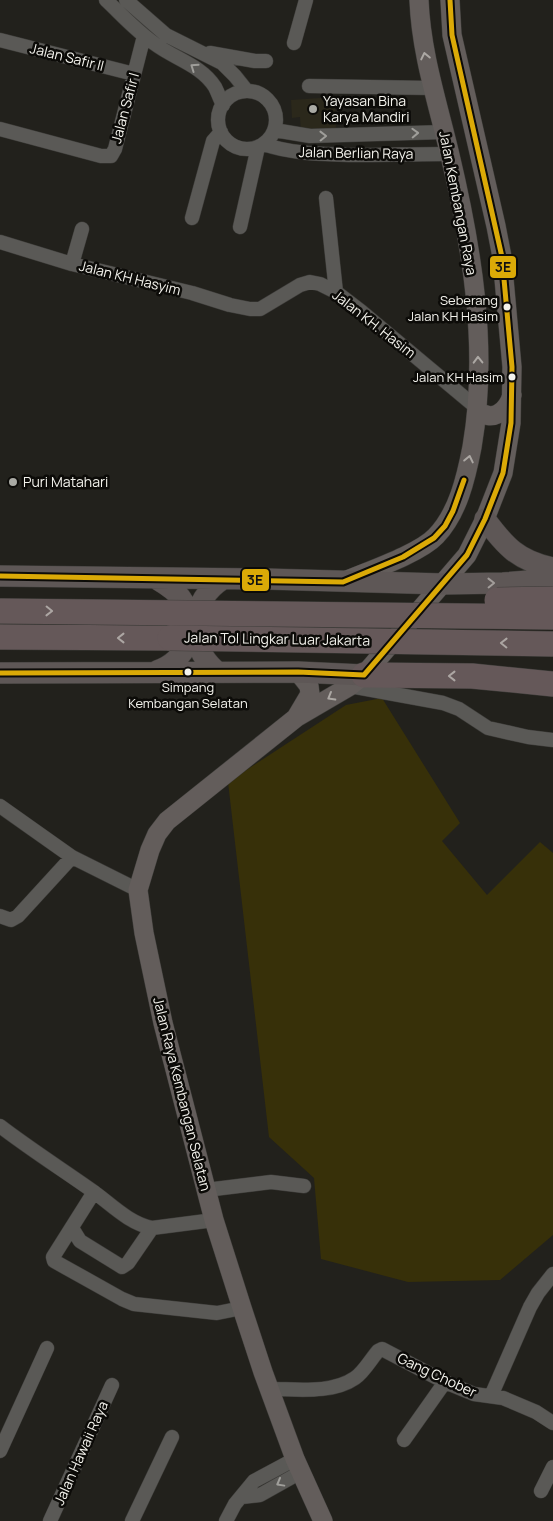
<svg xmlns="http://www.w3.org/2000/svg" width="553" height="1521" font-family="Manrope,sans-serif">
<rect width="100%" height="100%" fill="#22211c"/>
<path fill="#2b281b" d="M335,97L336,131L301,133L300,117L292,118L291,100Z"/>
<path fill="#373009" d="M382,698L460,823L442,841L487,895L540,842L553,853V1235L500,1280L408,1282L321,1259L314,1178L269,1137L228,782L346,705Z"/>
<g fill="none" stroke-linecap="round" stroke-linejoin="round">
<defs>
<path id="minor" d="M106,0C122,15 137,32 155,44C175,59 201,65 215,87C218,93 220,99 223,105
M126,0L166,35L222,63L235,76L247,91
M0,40L134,74
M294,43L306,0
M210,53L255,61H266
M309,86L432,88
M218 120a29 29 0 1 1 58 0a29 29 0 1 1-58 0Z
M0,129L101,156H111L115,149L144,36
M274,130L310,136L444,132
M263,144C292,154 322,154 352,155C384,155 417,154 449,154
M326,198L336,292
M192,218L213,141L221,132
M240,227L258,147
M0,242L72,264L192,293L230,305L250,309H260L300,285L310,282L320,284L336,292L362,312L477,408
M72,264L82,229
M350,686L443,703L459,709L488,728L528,737L553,740
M0,806L72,857L138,890
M0,916L11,920L18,916L72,857
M0,1126C30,1149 63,1170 94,1192C113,1206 129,1223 152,1228L214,1220
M206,1190L271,1182L304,1186
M94,1192L53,1257L54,1261L122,1299L134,1304L217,1313L242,1308
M72,1228L80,1241L122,1267L128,1263L152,1228
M270,1389C297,1389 332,1394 355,1378C364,1372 371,1359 378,1351L382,1349L445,1382L474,1394L503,1398L536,1412L553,1423
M491,1396L530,1307L538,1293L553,1274
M404,1440L445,1382
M0,1451L47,1348
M541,1491L553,1467
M242,1497L260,1495L301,1472
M50,1521L112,1385
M132,1521L172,1437
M226,1521L235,1504L254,1481L295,1459"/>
<path id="secondary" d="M477,410C492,423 507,412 512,395
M345,581C368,571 419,554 436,536C458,513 466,478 472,447C489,348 472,247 449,151C437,101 421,52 419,0
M297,716L310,694L309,686L298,672
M323,1521L295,1459L263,1372L242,1308L214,1220L163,1023L144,933L138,890L150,850L157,834L167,821L297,717L350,686L364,675L467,555L485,519L503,473L511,423L512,367L502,257L496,226L452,35L450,0"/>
<path id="primary" d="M485,519C505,546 518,561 553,568
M0,576L266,579L443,584L503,583L553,579
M155,578C165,584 176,590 182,600C202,627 186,661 157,671
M203,671L215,670C186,644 190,600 223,579
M0,673L298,672L364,675"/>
<path id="motorway" d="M0,637L170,638
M364,675L472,676L553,684"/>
</defs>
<use href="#minor" stroke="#3d3c39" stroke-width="15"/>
<use href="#secondary" stroke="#3d3c39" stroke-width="20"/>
<use href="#primary" stroke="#3d3c39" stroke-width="22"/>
<use href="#motorway" stroke="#3d3c39" stroke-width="26"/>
<use href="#minor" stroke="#5a5956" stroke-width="14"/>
<use href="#secondary" stroke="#635d5b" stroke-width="19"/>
<use href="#primary" stroke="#5e5756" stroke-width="21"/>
<use href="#motorway" stroke="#655859" stroke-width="25"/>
<defs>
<path id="motorway-bridge" d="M497,600L553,599
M0,611L553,617
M170,638L553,644"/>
</defs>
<use href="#motorway-bridge" stroke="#3d3c39" stroke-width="26" stroke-linecap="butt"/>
<use href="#motorway-bridge" stroke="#655859" stroke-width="25"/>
<defs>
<path id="bus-1" d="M0,576L343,582L403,557L434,538L445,526L453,511L464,480
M0,673L298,672L364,675L467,555L485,519L503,473L511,423L512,367L502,257L452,35L450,0"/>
</defs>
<use href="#bus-1" stroke="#0c0b08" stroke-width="9"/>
<use href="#bus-1" stroke="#dbaa07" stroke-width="5"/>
</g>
<defs><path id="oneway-chevron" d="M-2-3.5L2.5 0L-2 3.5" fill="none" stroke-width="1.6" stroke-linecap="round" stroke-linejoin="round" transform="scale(1.25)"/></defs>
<g stroke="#aca8a4">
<use href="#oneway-chevron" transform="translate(425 56) rotate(-102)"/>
<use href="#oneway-chevron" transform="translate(478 360) rotate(-91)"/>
<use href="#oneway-chevron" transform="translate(469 459) rotate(-78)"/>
<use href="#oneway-chevron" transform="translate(331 697) rotate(150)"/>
</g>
<g stroke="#9f9e9a">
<use href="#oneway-chevron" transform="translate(194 67) rotate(-145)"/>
<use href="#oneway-chevron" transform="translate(415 133) rotate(-2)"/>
<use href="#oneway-chevron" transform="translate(323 136) rotate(-1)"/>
<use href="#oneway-chevron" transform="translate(280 1483) rotate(151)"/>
</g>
<use stroke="#a29d9a" href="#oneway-chevron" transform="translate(491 583) rotate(-1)"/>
<g stroke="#aca6a3">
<use href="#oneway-chevron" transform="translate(49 611) rotate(1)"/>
<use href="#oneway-chevron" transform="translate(121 638) rotate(-180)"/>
<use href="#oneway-chevron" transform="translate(504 643) rotate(-179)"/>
<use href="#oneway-chevron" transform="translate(452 676) rotate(-180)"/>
</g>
<g fill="#aaaaa4" stroke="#0c0b08" stroke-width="2">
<circle cx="313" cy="109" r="5"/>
<circle cx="13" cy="482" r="5"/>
</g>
<g fill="#f4f3ed" stroke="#0c0b08" stroke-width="2">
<circle cx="507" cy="307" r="4.5"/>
<circle cx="512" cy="377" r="4.5"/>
<circle cx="188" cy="672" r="4.5"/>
</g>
<g text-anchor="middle" stroke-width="5" stroke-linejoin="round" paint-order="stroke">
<g font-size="13" fill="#f4f3ed" stroke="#0c0b08" text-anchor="end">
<text x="498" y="305">Seberang<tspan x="498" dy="16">Jalan KH Hasim</tspan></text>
<text x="503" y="382">Jalan KH Hasim</text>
<text x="188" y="692" text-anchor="middle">Simpang<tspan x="188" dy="16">Kembangan Selatan</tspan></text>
</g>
<g font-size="14" fill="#f4f3ed" stroke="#0c0b08">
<text transform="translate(67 57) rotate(14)" y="5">Jalan Safir II</text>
<text transform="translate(125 108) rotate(-75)" y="5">Jalan Safir I</text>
<text transform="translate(356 153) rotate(1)" y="5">Jalan Berlian Raya</text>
<text transform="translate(458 203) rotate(79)" y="5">Jalan Kembangan Raya</text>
<text transform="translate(130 278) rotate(14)" y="5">Jalan KH Hasyim</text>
<text transform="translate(374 324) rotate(38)" y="5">Jalan KH. Hasim</text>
<text transform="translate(277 639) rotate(1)" y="5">Jalan Tol Lingkar Luar Jakarta</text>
<text transform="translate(182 1094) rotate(76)" y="5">Jalan Raya Kembangan Selatan</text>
<text transform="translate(437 1375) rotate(25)" y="5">Gang Chober</text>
<text transform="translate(81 1453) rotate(-66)" y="5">Jalan Hawaii Raya</text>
</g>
<g font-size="14" fill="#f4f3ed" stroke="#0c0b08" text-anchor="start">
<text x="323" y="106">Yayasan Bina<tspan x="323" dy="16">Karya Mandiri</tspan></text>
<text x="23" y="487">Puri Matahari</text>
</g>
</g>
<g stroke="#0c0b08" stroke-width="2">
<rect x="489" y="255" width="28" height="24" rx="5" fill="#dbaa07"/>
<rect x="241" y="568" width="29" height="24" rx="5" fill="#dbaa07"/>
</g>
<g font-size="14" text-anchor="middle" font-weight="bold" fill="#111">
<text x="503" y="272">3E</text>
<text x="255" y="585">3E</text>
</g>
</svg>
